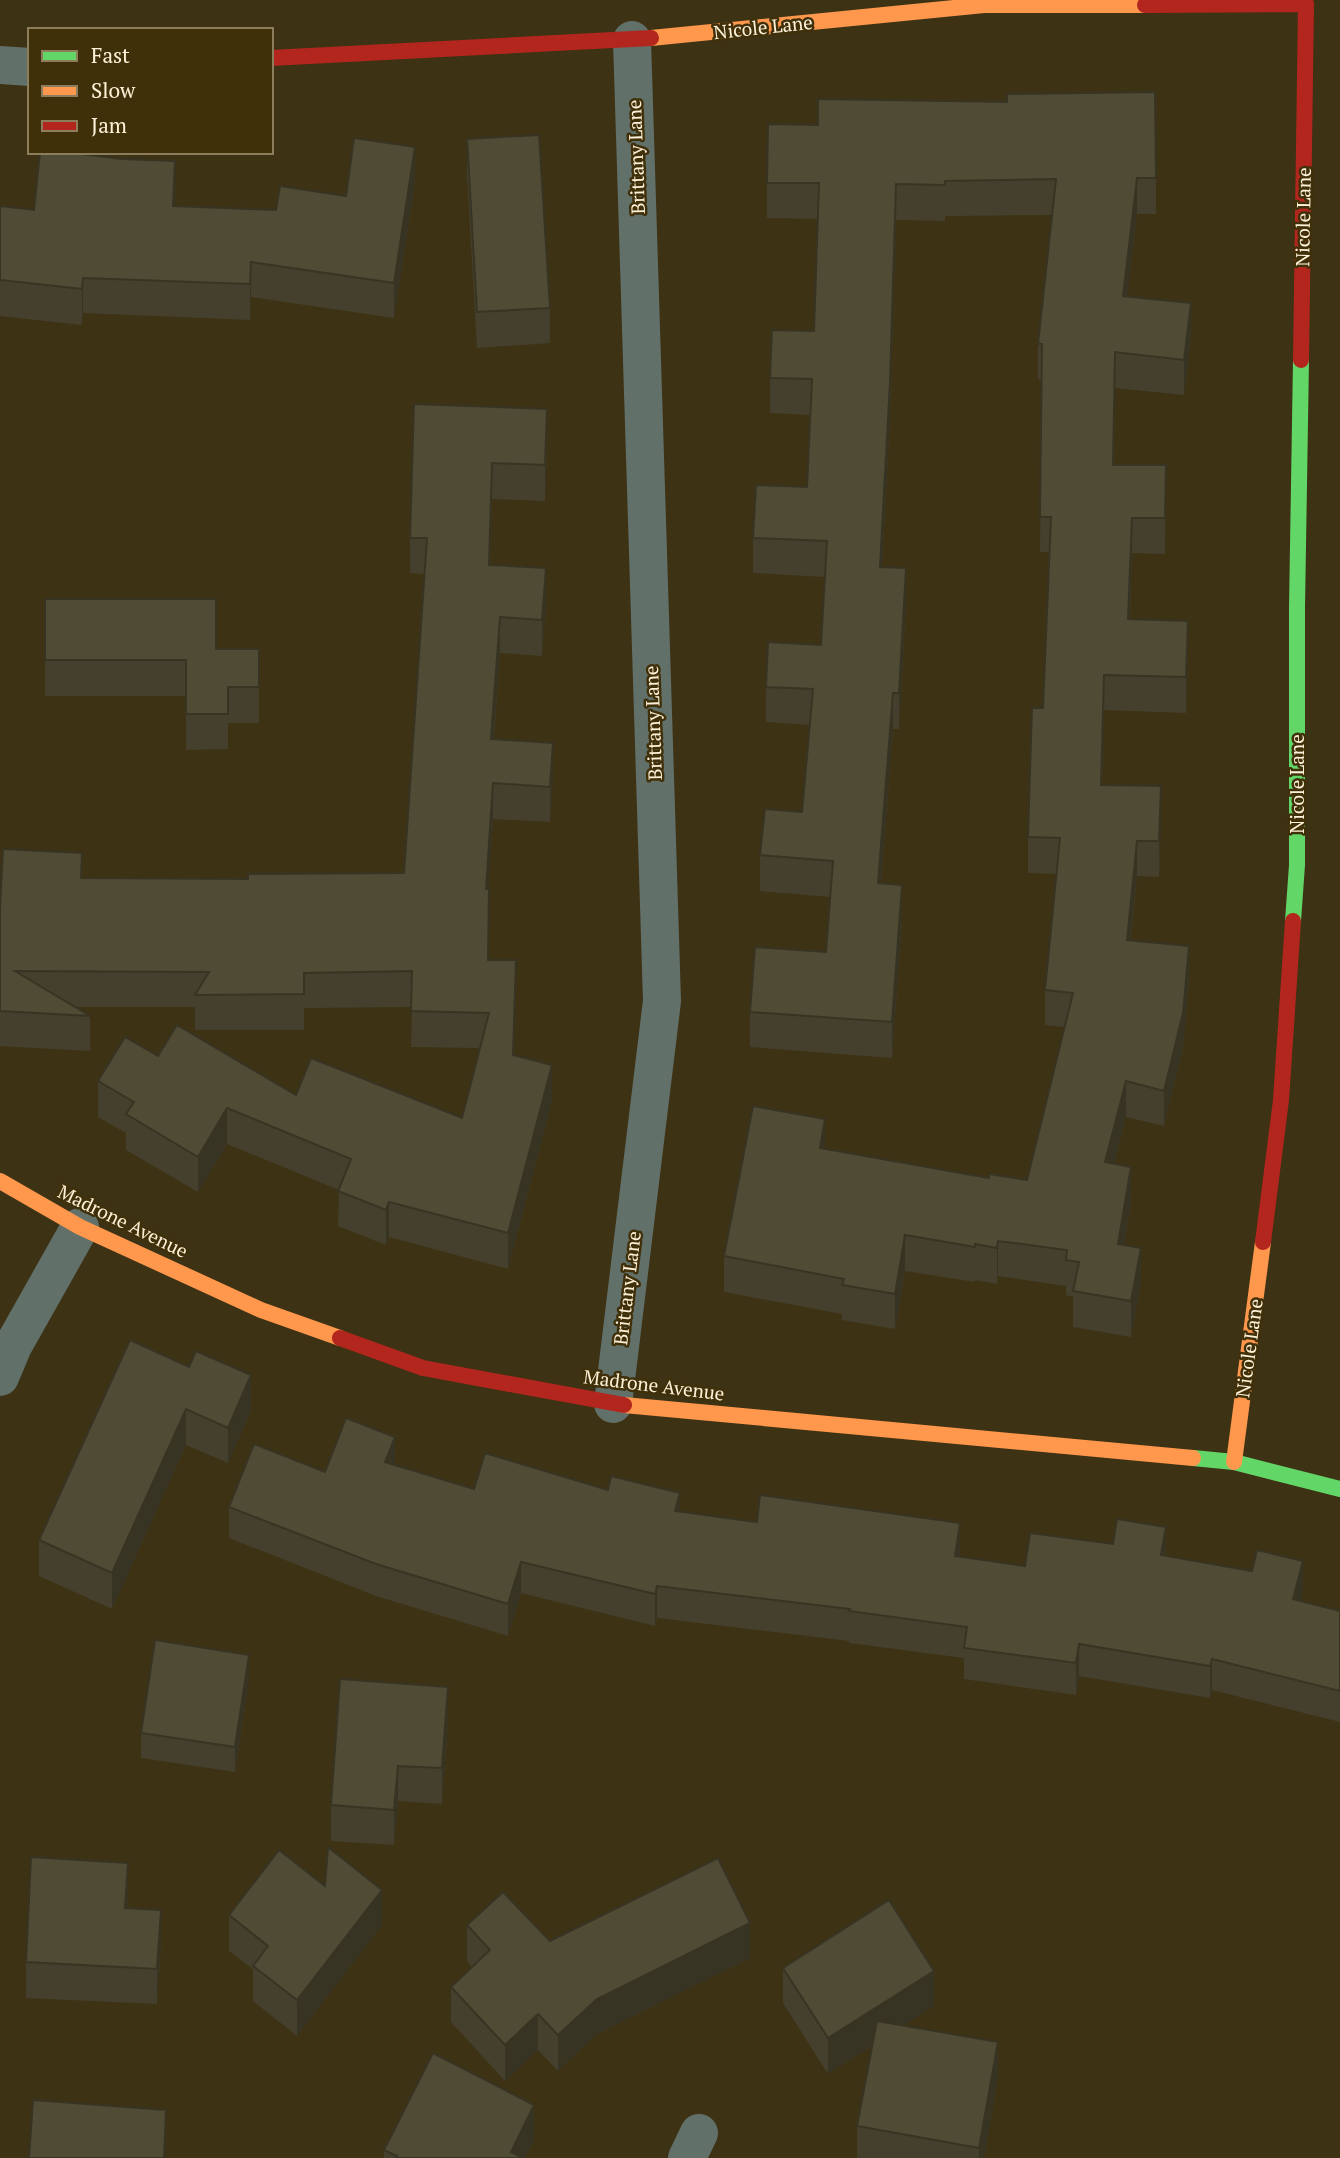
<svg xmlns="http://www.w3.org/2000/svg" width="1340" height="2158" font-family="'PT Serif',serif">
<rect width="100%" height="100%" fill="#3d3214"/>
<g fill="none" stroke-linecap="round" stroke-linejoin="round">
<path stroke="#62706a" stroke-width="38" d="M0,65L30,67
M0,1377L13,1346L80,1227
M613,1404L662,1001L632,40
M687,2158L699,2133"/>
<path stroke="#63d668" stroke-width="16" d="M1293,921L1297,865V608L1301,360
M1193,1458L1234,1462L1340,1489"/>
<path stroke="#ff974d" stroke-width="16" d="M651,38L984,5H1145
M0,1181L80,1227L261,1310L340,1338
M624,1405L1193,1458
M1234,1462L1263,1242"/>
<path stroke="#b3261e" stroke-width="16" d="M1145,5L1306,4L1301,360
M271,58L651,38
M1263,1242L1281,1100L1293,921
M340,1338L423,1368L624,1405"/>
</g>
<path fill="#45402d" d="M467,139L550,308V343L477,348L467,175Z
M1156,178V214H1137L1127,296L1191,339L1184,395L1115,388L1114,465H1166L1165,554L1132,553L1130,619L1188,656L1186,713L1104,710L1102,785L1161,822L1159,877L1137,876L1131,940L1189,981L1183,1048L1164,1126L1126,1117L1114,1164L1131,1202L1124,1245L1141,1284L1131,1337L1073,1327V1297L1066,1295V1286L998,1276L997,1284L975,1280V1282L905,1271L895,1329L842,1320V1314L724,1292V1256L825,1149L989,1178L1027,1180L1065,1027L1045,1025V990L1056,874L1028,873V837L1043,708L1049,552H1040L1042,380L1038,379V344L1053,215L945,216V221L896,220L890,417L882,567L906,604L899,729H893L881,883L902,920L892,1058L750,1047V1012L826,952L830,897L760,891V855L802,812L810,725L766,722V687L821,645L825,577L753,573V538L807,487L811,415L770,413V378L814,331L818,219L767,218V183Z
M415,183L394,318L251,297L250,320L83,313L82,325L0,316V206L34,210L174,206L276,210Z
M414,404L547,445L545,501L492,499L490,565L546,604L542,656L500,653L494,739L553,778L550,822L493,819L488,889V960L516,996L514,1055L552,1101L508,1269L389,1237L386,1245L338,1226L339,1190L227,1144L198,1192L126,1150V1133L98,1117V1081L158,1056L296,1095L462,1118L480,1048L411,1047L412,1007L304,1008V1030H195V1007H75L90,1016V1051L0,1046V908L82,878L248,879L404,873L424,574L410,573V538Z
M45,599L216,649H259V723H228V749L186,750V696H45Z
M189,1367L251,1411L228,1463L186,1445L112,1609L39,1576V1540Z
M395,1466L474,1489L680,1512L959,1557L1025,1566L1166,1556L1303,1593L1301,1601L1340,1611V1722L1212,1690L1210,1698L1079,1676L1076,1695L964,1679V1658L849,1643V1641L657,1618L655,1626L521,1593L508,1636L376,1596L229,1538V1507L325,1472Z
M249,1680L235,1772L141,1758V1733Z
M448,1722L442,1804L398,1801L394,1845L331,1841V1805Z
M325,1886L382,1925L297,2036L253,2001V1969L229,1951V1915Z
M128,1898L127,1908L161,1945L157,2004L26,1998V1962Z
M467,1925L550,1941L750,1958L597,2034L558,2071L538,2050L505,2081L451,2022V1987L472,1967L467,1961Z
M783,1968L934,2006L904,2025L998,2078L984,2158H857V2126L872,2046L828,2074L783,2003Z
M534,2140L525,2158H384V2150Z"/>
<path fill="#383424" d="M415,147V183L394,318V283Z
M175,161V196L173,242V206Z
M1137,178V214L1123,331V296Z
M896,184V220L890,417L880,602V567Z
M251,262V297L250,320V284Z
M83,278V313L82,325V289Z
M1191,303V339L1184,395V360Z
M547,409V445L545,501V465Z
M492,463V499L489,600V565Z
M1132,518V553L1128,655V619Z
M546,568V604L542,656V620Z
M906,568V604L899,729V693Z
M500,617V653L491,774V739Z
M1188,621V656L1186,713V677Z
M1104,675V710L1101,820V785Z
M893,693V729L878,919V883Z
M553,743V778L550,822V787Z
M493,783V819L486,925V889Z
M1161,786V822L1159,877V841Z
M1137,841V876L1127,975V940Z
M902,885V920L892,1058V1022Z
M1189,946V981L1183,1048L1164,1126V1091Z
M516,960V996L513,1090V1055Z
M552,1065V1101L508,1269V1233Z
M1126,1081V1117L1105,1198V1162Z
M227,1108V1144L198,1192V1157Z
M825,1119V1155L820,1148Z
M1131,1167V1202L1118,1279V1244Z
M389,1202V1237L386,1245V1210Z
M905,1235V1271L895,1329V1294Z
M998,1241V1276L997,1284V1248Z
M1141,1248V1284L1131,1337V1301Z
M251,1375V1411L228,1463V1428Z
M186,1409V1445L112,1609V1573Z
M395,1437V1469L385,1462Z
M680,1493V1524L675,1511Z
M960,1523V1555L955,1588V1556Z
M1166,1527V1559L1161,1555Z
M1303,1561V1593L1293,1631V1599Z
M521,1562V1593L508,1636V1604Z
M657,1586V1618L655,1626V1594Z
M1079,1644V1676L1076,1695V1663Z
M249,1655V1680L235,1772V1747Z
M1212,1659V1690L1210,1698V1666Z
M448,1687V1722L442,1804V1768Z
M398,1766V1801L394,1845V1810Z
M128,1863V1898L125,1944V1908Z
M382,1890V1925L297,2036V2000Z
M161,1910V1945L157,2004V1969Z
M750,1923V1958L597,2034L558,2071V2035L597,1999Z
M934,1971V2006L828,2074V2038Z
M538,2014V2050L505,2081V2045Z
M998,2042V2078L984,2158H979V2148Z
M534,2105V2140L525,2158H511V2152Z
M166,2110V2139L165,2158H164Z"/>
<path fill="#504b34" stroke="#383424" stroke-width="2" d="M1155,92L1156,178H1137L1123,296L1191,303L1184,360L1115,352L1113,465H1166L1165,518H1132L1128,619L1188,621L1186,677L1104,675L1101,785L1161,786L1159,841H1137L1127,940L1189,946L1183,1013L1164,1091L1126,1081L1105,1162L1131,1167L1118,1244L1141,1248L1131,1301L1073,1291L1079,1262L1066,1260L1067,1250L998,1241L997,1248L975,1244V1247L905,1235L895,1294L842,1285L844,1279L724,1256L753,1106L825,1119L820,1148L989,1178V1174L1027,1180L1073,993L1045,990L1060,838L1028,837L1032,708H1043L1051,517H1040L1042,344H1038L1056,179L945,181V185L896,184L890,382L880,567L906,568L899,693H893L878,883L902,885L892,1022L750,1012L755,947L826,952L833,861L760,855L765,809L802,812L813,689L766,687L768,642L821,645L827,541L753,538L756,485L807,487L812,379L770,378L772,330L814,331L819,183H767L768,124L818,125V99L1007,102V94Z
M539,135L550,308L477,312L467,139Z
M354,138L415,147L394,283L251,262L250,284L83,278L82,289L0,280V206L34,210L40,152H64L122,159L175,161L173,206L276,210L280,186L346,196Z
M414,404L547,409L545,465L492,463L489,565L546,568L542,620L500,617L491,739L553,743L550,787L493,783L486,889H489L488,960H516L513,1055L552,1065L508,1233L389,1202L386,1210L338,1191L351,1159L227,1108L198,1157L126,1114L134,1102L98,1081L125,1037L158,1056L177,1025L296,1095L311,1058L462,1118L489,1013L411,1011L412,971L304,973V994L195,995L209,972L15,971L90,1016L0,1011V908L3,849L82,853L81,878L248,879V874L404,873L427,538H410Z
M45,599H216V649H259V687H228V714H186V660H45Z
M130,1340L189,1367L196,1351L251,1375L228,1428L186,1409L112,1573L39,1540Z
M346,1418L395,1437L385,1462L474,1489L485,1453L608,1490L611,1476L680,1493L675,1511L757,1522L760,1495L960,1523L955,1556L1025,1566L1030,1533L1113,1544L1117,1519L1166,1527L1161,1555L1252,1571L1257,1550L1303,1561L1293,1599L1340,1611V1691L1212,1659L1210,1666L1079,1644L1076,1663L964,1648L967,1627L849,1611L850,1609L657,1586L655,1594L521,1562L508,1604L376,1564L229,1507L254,1444L325,1472Z
M155,1640L249,1655L235,1747L141,1733Z
M340,1679L448,1687L442,1768L398,1766L394,1810L331,1805Z
M328,1847L382,1890L297,2000L253,1966L268,1946L229,1915L279,1850L325,1886Z
M31,1857L128,1863L125,1908L161,1910L157,1969L26,1962Z
M718,1858L750,1923L597,1999L558,2035L538,2014L505,2045L451,1987L490,1950L467,1925L503,1892L550,1941Z
M889,1900L934,1971L828,2038L783,1968Z
M877,2021L998,2042L979,2148L857,2126Z
M433,2053L534,2105L511,2152L523,2158H396L397,2156L384,2150Z
M33,2100L166,2110L164,2158H29Z"/>
<g text-anchor="middle" stroke-width="5" stroke-linejoin="round" paint-order="stroke">
<g font-size="19" fill="#fdf1d8" stroke="#40300a">
<text transform="translate(763 27) rotate(-6)" y="7">Nicole Lane</text>
<text transform="translate(636 157) rotate(-92)" y="7">Brittany Lane</text>
<text transform="translate(1303 217) rotate(-89)" y="7">Nicole Lane</text>
<text transform="translate(653 723) rotate(-92)" y="7">Brittany Lane</text>
<text transform="translate(1297 784) rotate(-90)" y="7">Nicole Lane</text>
<text transform="translate(123 1221) rotate(26)" y="7">Madrone Avenue</text>
<text transform="translate(627 1288) rotate(-83)" y="7">Brittany Lane</text>
<text transform="translate(1249 1348) rotate(-82)" y="7">Nicole Lane</text>
<text transform="translate(654 1385) rotate(7)" y="7">Madrone Avenue</text>
</g>
</g>
<rect x="28" y="28" width="245" height="126" fill="#40300a" stroke="#8c7d5c" stroke-width="2"/>
<rect x="42" y="51" width="35" height="10" fill="#63d668" stroke="#8c7d5c" stroke-width="2"/>
<text x="91" y="63" font-size="21" fill="#fdf1d8">Fast</text>
<rect x="42" y="86" width="35" height="10" fill="#ff974d" stroke="#8c7d5c" stroke-width="2"/>
<text x="91" y="98" font-size="21" fill="#fdf1d8">Slow</text>
<rect x="42" y="121" width="35" height="10" fill="#b3261e" stroke="#8c7d5c" stroke-width="2"/>
<text x="91" y="133" font-size="21" fill="#fdf1d8">Jam</text>
</svg>
